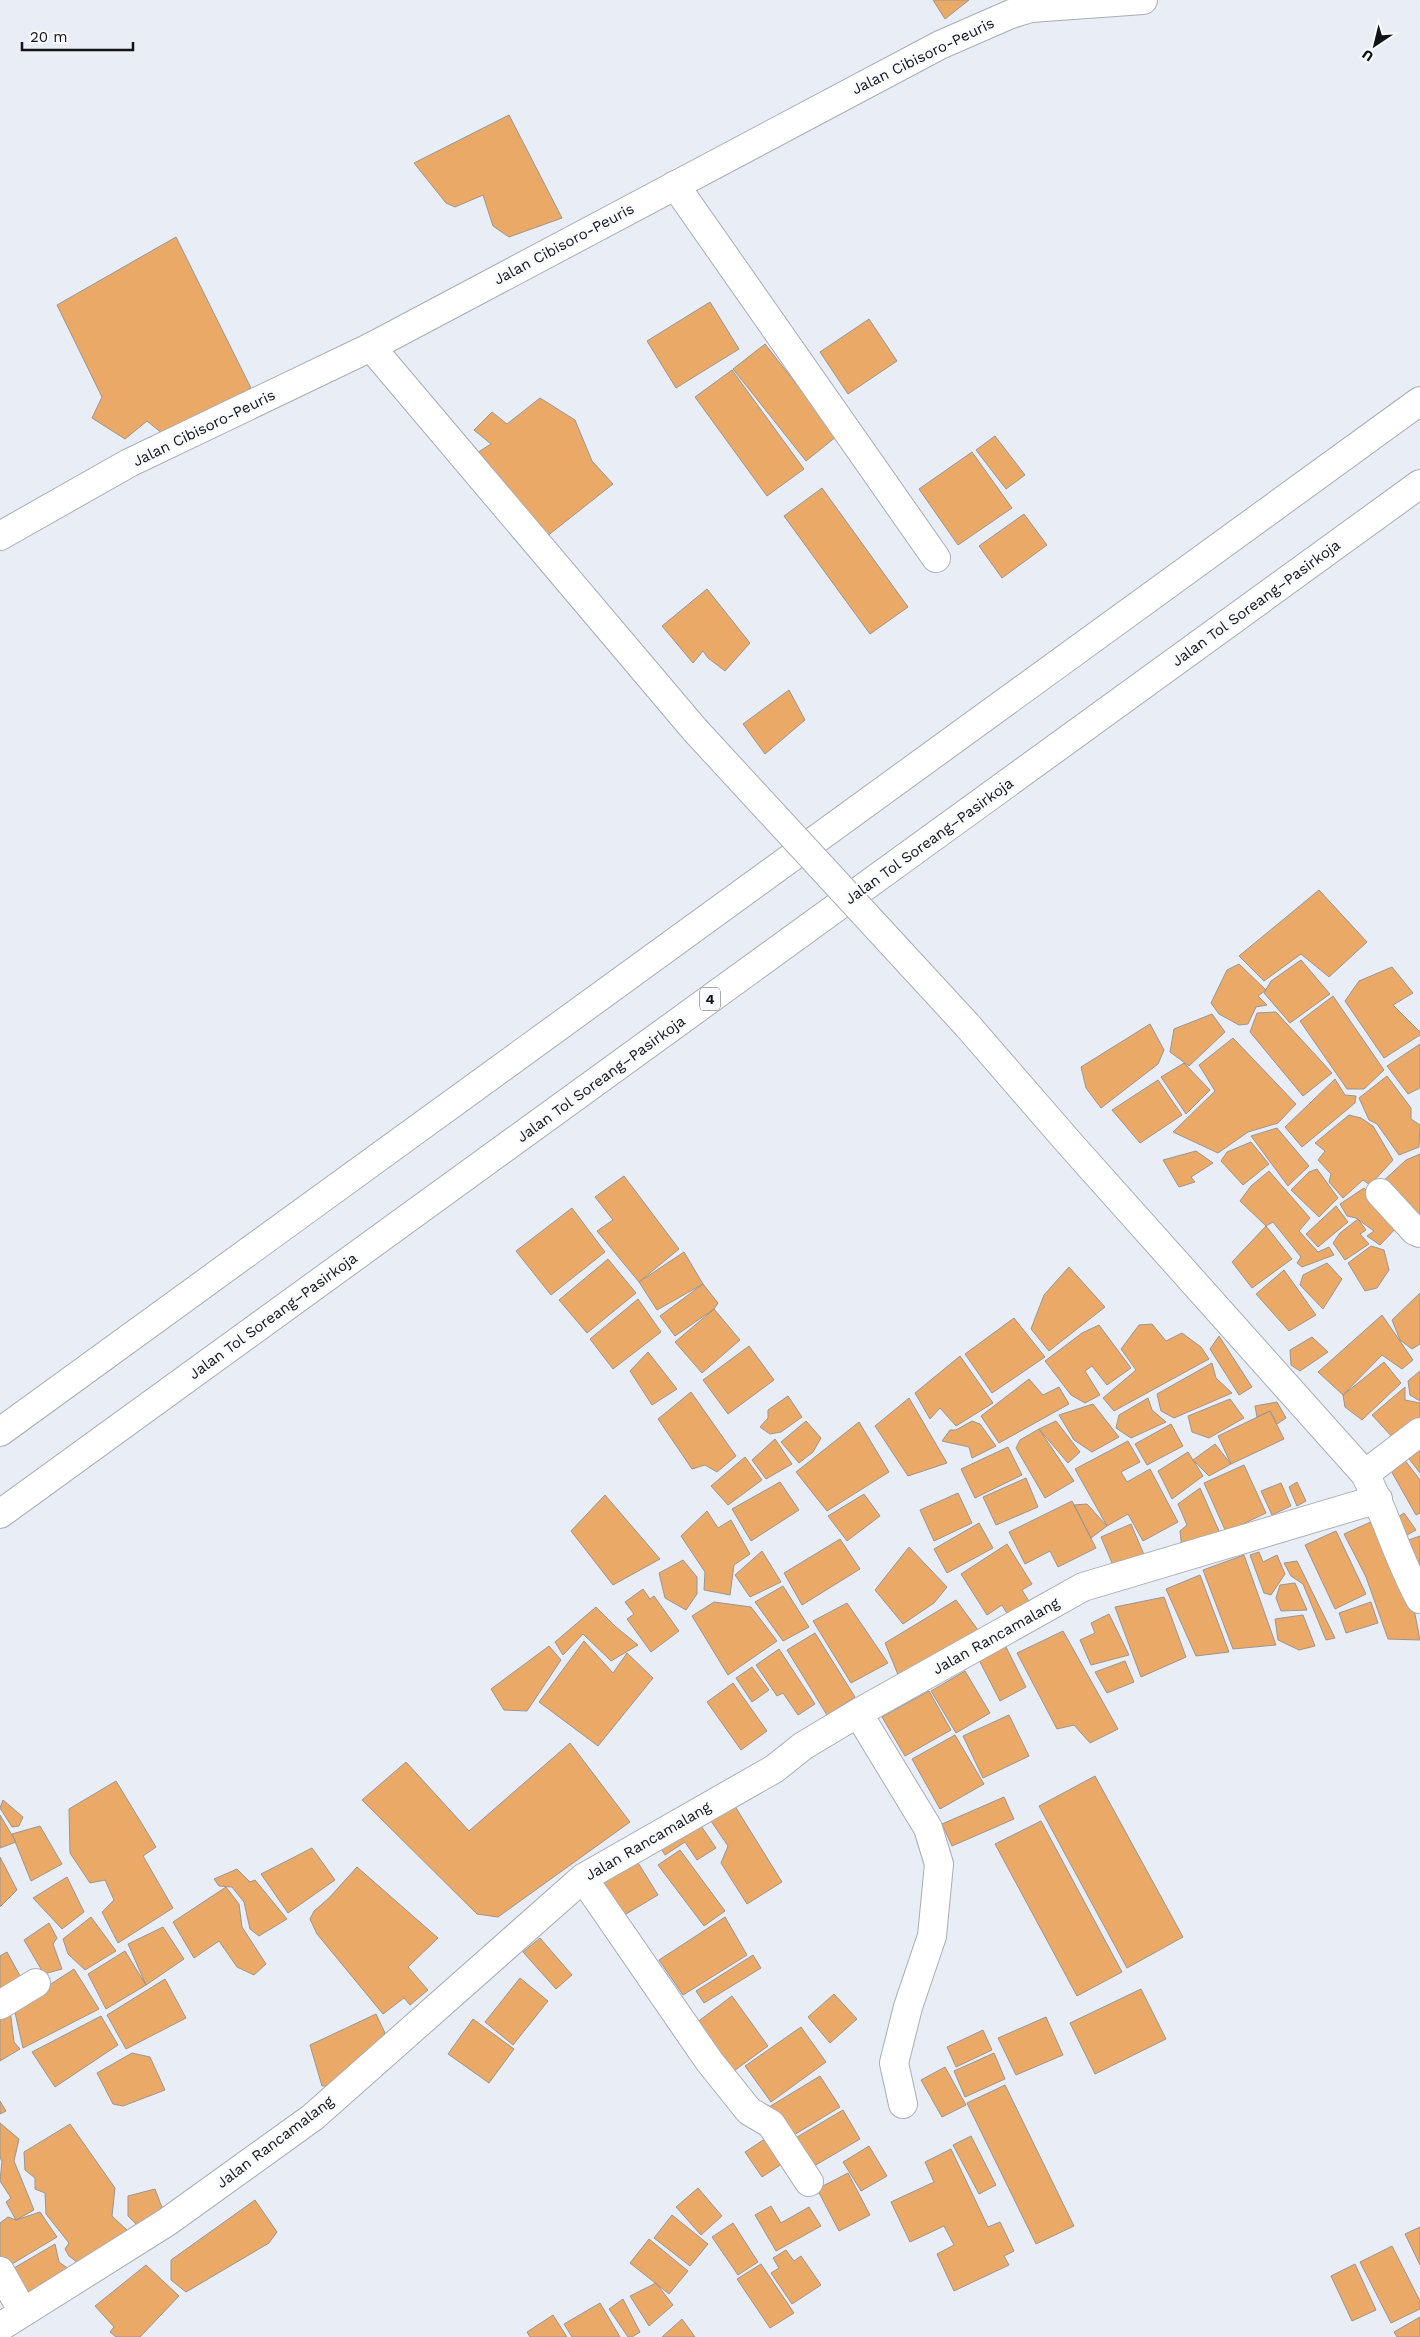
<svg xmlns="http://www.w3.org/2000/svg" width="1420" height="2337" font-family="'Work Sans',sans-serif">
<rect width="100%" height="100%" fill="#e9edf5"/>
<path fill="#eba968" stroke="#9b958f" d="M933,0H969L945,19Z
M509,115L562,218L509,237L493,226L483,195L455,207L446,203L414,163Z
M176,237L251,388L163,434L147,421L125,439L92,418L102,397L57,305Z
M710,302L739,349L676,388L647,341Z
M869,319L897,361L848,394L820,352Z
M765,344L837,436L806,461L733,369Z
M732,370L804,469L767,496L695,397Z
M540,398L575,420L592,461L613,484L546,537L477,453L491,444L474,430L492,412L507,424Z
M995,436L1025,475L1006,489L976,450Z
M972,452L1012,508L958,545L919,489Z
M822,488L908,607L870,634L784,516Z
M1024,514L1047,545L1002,578L979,546Z
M707,589L750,643L725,671L708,658L703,651L693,663L662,626Z
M789,690L805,720L765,754L743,724Z
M1319,890L1367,942L1329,977L1301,954L1264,981L1239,956Z
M1301,960L1330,994L1290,1023L1264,993L1271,981Z
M1239,964L1266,990L1258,996L1267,1005L1256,1007L1248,1024L1239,1025L1219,1014L1211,1003L1227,970Z
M1392,967L1413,993L1393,1005L1420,1032V1035L1384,1058L1345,1001L1359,981Z
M1333,996L1384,1070L1364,1089H1347L1300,1021Z
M1276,1012L1332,1073L1303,1096L1250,1032L1257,1013Z
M1212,1014L1225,1032L1189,1066L1170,1052L1174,1029Z
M1150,1024L1164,1050L1158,1064L1101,1108L1086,1088L1081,1067Z
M1233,1038L1296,1104L1278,1123L1248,1132L1218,1153L1173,1132L1215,1091L1199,1065Z
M1420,1044V1088L1408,1094L1387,1066Z
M1184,1063L1210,1090L1186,1114L1161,1077Z
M1387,1076L1411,1108V1119L1420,1125L1419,1147L1399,1155L1377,1124L1369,1120L1359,1098Z
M1335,1079L1345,1095L1356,1096L1355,1103L1302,1147L1285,1127Z
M1158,1080L1182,1115L1140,1143L1112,1110Z
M1349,1115L1361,1118L1373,1126L1393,1160L1370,1185L1363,1180L1343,1198L1329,1182L1331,1174L1318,1160L1325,1151L1315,1143Z
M1277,1128L1309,1166L1288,1186L1251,1136Z
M1251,1142L1269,1164L1243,1185L1221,1161L1227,1152Z
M1196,1151L1213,1163L1191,1177L1195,1182L1179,1187L1163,1160Z
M1420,1154V1215L1396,1206L1380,1184L1406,1160Z
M1317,1169L1338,1198L1319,1217L1291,1190L1309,1172Z
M1269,1171L1310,1218L1299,1231L1318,1252L1329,1247L1334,1255L1302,1267L1297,1263L1301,1257L1273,1222L1266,1226L1240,1201L1251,1186Z
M624,1176L679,1249L639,1282L597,1231L613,1220L595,1197Z
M1364,1188L1399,1225L1380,1245L1367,1236L1374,1231L1356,1218L1347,1216L1340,1204Z
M1336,1206L1348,1222L1318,1247L1306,1234Z
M572,1208L605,1252L551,1295L516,1251Z
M1358,1219L1366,1230L1360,1234L1369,1244L1345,1260L1333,1243L1340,1233Z
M1266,1226L1292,1259L1252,1288L1232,1262Z
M1371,1246L1384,1250L1389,1270L1377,1288L1365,1291L1348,1263Z
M684,1252L703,1284L657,1310L639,1282Z
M608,1259L636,1293L587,1333L559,1300Z
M1327,1263L1342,1279L1323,1309L1300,1285L1303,1275Z
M1069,1267L1105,1307L1049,1351L1031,1329L1044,1295Z
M1284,1270L1316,1315L1289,1331L1256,1294Z
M703,1284L718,1303L714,1309L675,1336L660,1316Z
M1420,1293V1344L1412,1349L1400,1340L1392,1320Z
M638,1299L661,1332L613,1369L590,1339Z
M714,1309L740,1340L702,1373L675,1342Z
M1382,1315L1413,1360L1402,1369L1382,1355L1343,1395L1318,1372Z
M1014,1318L1045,1357L992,1393L965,1354Z
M1152,1324L1166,1341L1182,1333L1201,1347L1209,1359L1114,1411L1103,1398L1136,1370L1121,1349L1139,1325Z
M1099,1325L1131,1368L1107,1385L1092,1366L1085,1371L1100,1395L1085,1403L1071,1395L1045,1361L1082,1333Z
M1219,1336L1252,1387L1239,1395L1210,1349Z
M1312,1337L1328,1352L1300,1371L1291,1365L1290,1350Z
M749,1346L774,1380L728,1414L703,1380Z
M648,1352L677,1389L652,1405L630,1371Z
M960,1356L993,1403L956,1426L940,1408L930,1419L915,1393Z
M1384,1362L1401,1383L1362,1420L1345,1407L1343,1395Z
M1212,1363L1216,1378L1232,1393L1174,1418L1161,1411L1157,1394Z
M1420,1371V1401L1410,1395L1408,1381Z
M1029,1379L1043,1395L1059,1387L1069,1404L999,1443L981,1416Z
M1405,1387V1400L1420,1403V1421L1394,1439L1372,1415Z
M691,1392L736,1456L717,1472L705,1465L692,1469L658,1419Z
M788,1396L802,1417L781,1432L770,1434L760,1427L768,1418V1410Z
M909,1398L947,1463L908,1476L875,1426Z
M1148,1398L1152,1410L1166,1422L1131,1438L1116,1428L1119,1415Z
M1230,1399L1244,1418L1209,1438L1192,1432L1188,1416Z
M1277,1402L1286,1418L1277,1424L1270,1411L1257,1417L1255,1406Z
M1093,1404L1119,1437L1092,1452L1074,1440L1059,1415Z
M1270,1411L1284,1439L1231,1464L1218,1436Z
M806,1421L821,1438L813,1452L799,1463L781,1442Z
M972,1421L980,1424L996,1446L972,1458L969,1447L942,1441L950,1430H956Z
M1056,1421L1080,1452L1068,1463L1039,1429Z
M859,1422L889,1472L827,1511L796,1472Z
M1171,1424L1183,1446L1147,1465L1135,1444Z
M1039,1429L1074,1481L1045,1498L1016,1448L1020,1440Z
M775,1439L792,1464L766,1479L752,1460Z
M1128,1441L1140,1462L1121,1472L1127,1482L1150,1469L1178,1522L1143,1541L1128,1514L1107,1526L1075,1469Z
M1215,1444L1231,1464L1209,1476L1193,1460Z
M1420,1444V1473L1406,1455Z
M1008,1447L1022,1475L975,1498L961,1469Z
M1188,1452L1203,1476L1172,1499L1158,1471Z
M745,1457L762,1480L728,1505L711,1486Z
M1404,1459L1420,1480V1513L1416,1515L1390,1469Z
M1244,1465L1266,1513L1226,1532L1204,1483Z
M1026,1478L1038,1507L996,1525L983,1497Z
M780,1482L799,1510L751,1541L732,1509Z
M1297,1482L1306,1501L1297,1506L1289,1487Z
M1281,1483L1291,1506L1272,1515L1261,1491Z
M1200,1488L1223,1540L1182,1550L1180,1531L1187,1525L1178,1504Z
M958,1493L972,1523L934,1541L920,1510Z
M864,1494L880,1516L847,1541L828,1516Z
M605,1495L660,1559L613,1585L571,1531Z
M1072,1501L1096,1548L1058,1567L1050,1551L1025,1564L1009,1532Z
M1087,1504L1107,1526L1091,1538L1074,1505Z
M707,1511L718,1528L731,1520L750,1554L734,1565L730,1595L704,1590L705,1572L681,1536Z
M1404,1513L1416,1530L1400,1539L1394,1520Z
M1375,1520L1399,1588H1410L1420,1640L1388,1639L1366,1577L1344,1534Z
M979,1523L993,1548L947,1573L934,1549Z
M1131,1524L1145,1557L1115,1570L1101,1537Z
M1336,1531L1366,1594L1335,1609L1305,1545Z
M1420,1536V1571L1403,1542Z
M840,1539L860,1569L802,1605L784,1573Z
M1007,1544L1032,1584L1022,1590L1030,1603L1009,1617L1002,1605L987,1615L961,1574Z
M909,1547L947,1587L934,1603L903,1624L875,1590Z
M762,1551L781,1582L750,1597L735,1575Z
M1259,1552L1263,1562L1277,1555L1285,1574L1271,1595L1264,1593L1250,1555Z
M1244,1555L1276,1645L1233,1649L1203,1570Z
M683,1560L697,1577V1594L686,1610L665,1598L659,1573Z
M1297,1561L1335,1638L1326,1640L1303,1584L1291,1576L1284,1563Z
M1200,1575L1229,1652L1196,1656L1166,1589Z
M1295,1583L1307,1610L1281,1611L1276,1598L1280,1585Z
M783,1586L809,1627L783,1641L755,1602Z
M643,1589L650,1599L654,1596L679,1631L651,1652L627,1619L634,1614L625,1602Z
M1164,1597L1186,1657L1141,1677L1115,1607Z
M956,1600L978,1630L899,1677L885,1643Z
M714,1602L751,1607L777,1641L728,1675L692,1616Z
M1371,1602L1378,1623L1346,1633L1339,1613Z
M847,1603L888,1663L851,1683L813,1621Z
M596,1607L616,1627L638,1645L611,1661L583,1634L563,1655L555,1642Z
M1109,1614L1129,1655L1091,1665L1080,1640L1095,1633L1091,1623Z
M1303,1615L1315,1646L1299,1650L1278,1640L1275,1619Z
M1063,1631L1118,1729L1090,1743L1074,1725L1057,1729L1017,1653Z
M815,1633L855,1697L827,1715L787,1650Z
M584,1641L613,1673L627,1653L653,1678L598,1746L539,1702Z
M1005,1645L1026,1687L1000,1701L978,1658Z
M549,1646L561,1660L527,1711L504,1710L491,1689Z
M779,1649L815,1704L798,1715L783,1693L777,1696L756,1665Z
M1125,1661L1134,1682L1107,1693L1095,1672Z
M752,1667L769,1690L752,1702L736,1678Z
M965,1671L990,1713L956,1733L931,1691Z
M733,1683L767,1731L741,1750L707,1702Z
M929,1691L951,1730L905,1756L882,1717Z
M1009,1715L1029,1756L983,1778L963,1736Z
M955,1735L984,1784L940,1809L912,1759Z
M570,1743L630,1822L498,1917L477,1914L362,1800L406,1762L469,1831Z
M1095,1776L1183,1937L1127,1968L1039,1806Z
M116,1781L156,1847L143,1856L173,1908L118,1943L102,1912L114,1900L105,1880L90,1883L70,1853L69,1809Z
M1004,1797L1014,1819L952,1846L942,1824Z
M3,1800L23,1817L19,1826L12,1827L0,1808Z
M733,1803L782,1882L747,1904L721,1863L728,1846L709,1818Z
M0,1815L16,1842L0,1848Z
M695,1817L716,1848L697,1860L685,1842L665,1855L657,1842Z
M1041,1821L1122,1972L1077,1996L995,1844Z
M40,1826L62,1864L31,1881L12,1834Z
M312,1848L335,1880L288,1913L261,1874Z
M680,1850L725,1911L704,1926L658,1865Z
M0,1857L17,1890L0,1907Z
M637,1861L658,1895L621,1917L600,1883Z
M357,1867L438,1938L408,1967L428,1990L410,2005L404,1998L383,2014L317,1934L310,1919L314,1911L329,1898Z
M237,1869L250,1882L255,1880L287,1919L259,1936L250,1929L244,1902L232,1887L219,1886L214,1879Z
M67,1877L84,1912L62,1929L33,1898Z
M226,1887L239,1904L242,1927L266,1964L254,1975L237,1967L219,1941L194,1958L173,1922Z
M91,1917L116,1951L85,1970L68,1954L63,1939Z
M725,1917L747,1955L683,1995L659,1960Z
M49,1923L57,1938L53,1944L62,1969L44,1974L24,1940Z
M163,1927L184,1959L146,1985L128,1944Z
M540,1938L572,1975L556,1989L523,1952Z
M125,1951L146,1985L106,2009L88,1974Z
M7,1952L24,1983L0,1997V1956Z
M753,1955L761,1968L704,2003L696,1991Z
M74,1969L99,2009L23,2048L14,2008Z
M520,1978L548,2001L513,2045L485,2022Z
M165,1979L186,2018L126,2049L107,2015Z
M1141,1989L1166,2039L1095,2074L1070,2023Z
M834,1994L857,2019L830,2043L808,2017Z
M732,1996L768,2046L727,2076L692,2026Z
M10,2009L14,2042L20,2049L0,2061V2016Z
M376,2014L385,2033L373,2049L334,2086H322L310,2045Z
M101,2016L118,2045L55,2087L32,2052Z
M1046,2017L1063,2055L1016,2075L998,2038Z
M473,2019L514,2049L489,2083L448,2054Z
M801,2027L826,2062L771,2102L745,2066Z
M983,2030L992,2050L956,2067L947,2047Z
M132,2053L150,2057L165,2090L123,2106L113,2104L97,2073Z
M994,2053L1005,2079L965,2097L954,2071Z
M945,2067L966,2105L942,2117L921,2080Z
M820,2076L840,2107L789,2138L769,2107Z
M1005,2085L1074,2226L1036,2244L967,2103Z
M0,2101L6,2111L0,2114Z
M843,2110L860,2139L809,2169L792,2140Z
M0,2123L19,2139L14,2161L34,2210L16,2220L6,2202L11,2198L0,2181L2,2161L0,2158Z
M70,2124L115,2188L112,2216L129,2232L78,2263L69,2256L65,2249L69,2243L46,2214L45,2193L35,2189V2178L25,2170L24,2152Z
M774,2133L791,2158L762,2177L745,2152Z
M971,2136L996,2185L979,2194L953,2145Z
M869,2146L887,2176L861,2191L843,2162Z
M951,2149L988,2227L1000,2222L1014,2251L1004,2256L1009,2265L954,2291L937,2254L954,2245L944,2226L910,2242L891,2202L934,2182L925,2162Z
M848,2173L870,2215L839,2231L817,2189Z
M698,2188L722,2216L701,2235L676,2207Z
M155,2189L164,2213L140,2228L128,2216V2196Z
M255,2200L277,2232L269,2243L186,2292L171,2280V2260Z
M771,2206L781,2223L809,2207L821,2226L776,2251L755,2215Z
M40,2212L57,2237L12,2264L0,2259V2223L8,2217L16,2220Z
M672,2215L708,2244L690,2266L654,2238Z
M733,2223L758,2262L738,2275L712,2237Z
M1420,2227V2265L1405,2234Z
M649,2239L688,2271L669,2294L630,2263Z
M55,2244L59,2262L73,2272L30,2299L14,2268Z
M1392,2246L1420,2301V2309L1391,2323L1360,2262Z
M786,2250L794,2261L801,2256L821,2285L792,2304L771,2273L779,2268L773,2258Z
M761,2264L794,2313L770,2328L737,2279Z
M1355,2264L1376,2310L1352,2321L1331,2276Z
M146,2265L179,2296L140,2337H116L110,2332L114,2327L95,2306Z
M656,2283L673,2305L649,2326L630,2296Z
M623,2299L640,2332L632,2337H628L609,2309Z
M600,2303L620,2337H572L564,2324Z
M553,2315L567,2337H530L527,2332Z
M1420,2317V2337H1397L1394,2332Z
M682,2319L695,2337H662Z"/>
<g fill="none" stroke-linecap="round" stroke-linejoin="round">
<defs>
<path id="street" d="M675,185L936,558
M371,347L695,730
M967,1025L1071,1145L1365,1474C1386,1515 1398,1559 1420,1599
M1380,1193L1415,1231L1420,1233
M1365,1474L1420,1432
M858,1713L928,1828L939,1864L932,1936L908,2007L894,2063L903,2104
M583,1878L709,2061L749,2111L771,2124L809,2182
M0,2005L36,1983
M0,2271L23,2312
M0,2327L167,2222L313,2117L583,1878L774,1769L803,1746L858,1713L1083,1587L1378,1499"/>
<path id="secondary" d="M0,536L129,463L371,347L940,45L1011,14L1031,8L1143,0"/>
<path id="highway" d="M0,1432L1420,401
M0,1514L1420,484"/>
</defs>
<use href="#street" stroke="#a9adb4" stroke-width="30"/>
<use href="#secondary" stroke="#a9adb4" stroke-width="30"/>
<use href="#highway" stroke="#a9adb4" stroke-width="30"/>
<use href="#street" stroke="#fff" stroke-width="28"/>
<use href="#secondary" stroke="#fff" stroke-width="28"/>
<use href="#highway" stroke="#fff" stroke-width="28"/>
<defs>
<path id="street-bridge" d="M695,730L967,1025"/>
</defs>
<use href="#street-bridge" stroke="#a9adb4" stroke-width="30" stroke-linecap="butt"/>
<use href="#street-bridge" stroke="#fff" stroke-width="28"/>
</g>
<g text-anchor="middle" stroke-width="5" stroke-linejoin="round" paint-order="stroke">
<rect fill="#f9fafe" stroke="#57585b" stroke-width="1" x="700" y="987.5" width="20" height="23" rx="4"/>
<g font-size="14" font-weight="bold" fill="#111315">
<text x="710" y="1004">4</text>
</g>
<g font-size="15" fill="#111315" stroke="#f9fafe">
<text transform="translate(923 56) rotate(-26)" y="5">Jalan Cibisoro-Peuris</text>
<text transform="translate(564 244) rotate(-28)" y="5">Jalan Cibisoro-Peuris</text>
<text transform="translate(204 428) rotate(-26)" y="5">Jalan Cibisoro-Peuris</text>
<text transform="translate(1256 603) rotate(-36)" y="5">Jalan Tol Soreang–Pasirkoja</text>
<text transform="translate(929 841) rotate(-36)" y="5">Jalan Tol Soreang–Pasirkoja</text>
<text transform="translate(601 1079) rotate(-36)" y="5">Jalan Tol Soreang–Pasirkoja</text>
<text transform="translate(273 1316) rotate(-36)" y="5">Jalan Tol Soreang–Pasirkoja</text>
<text transform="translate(996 1636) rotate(-29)" y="5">Jalan Rancamalang</text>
<text transform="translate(648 1841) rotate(-30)" y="5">Jalan Rancamalang</text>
<text transform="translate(275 2142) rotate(-37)" y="5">Jalan Rancamalang</text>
</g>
</g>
<g transform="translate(1375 45) rotate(215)" stroke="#f9fafe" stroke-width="4" paint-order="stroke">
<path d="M0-4L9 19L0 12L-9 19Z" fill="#111315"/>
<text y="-8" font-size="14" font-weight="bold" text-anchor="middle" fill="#111315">U</text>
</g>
<path d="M22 42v8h111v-8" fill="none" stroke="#111315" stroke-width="2.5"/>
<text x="30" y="42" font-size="15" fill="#111315" stroke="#f9fafe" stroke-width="4" paint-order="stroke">20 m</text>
</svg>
